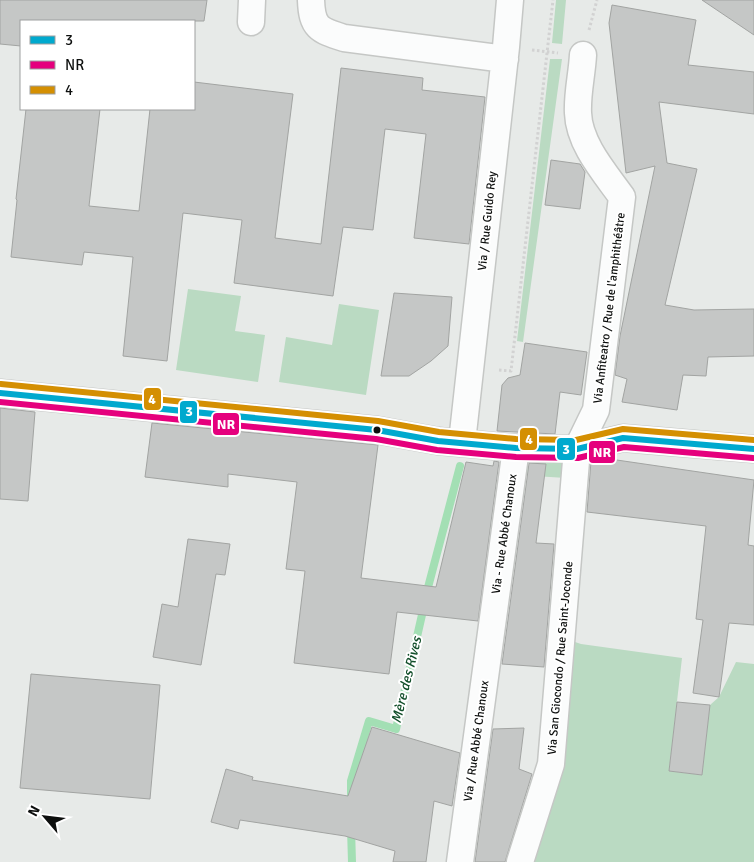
<svg xmlns="http://www.w3.org/2000/svg" width="754" height="862" font-family="Signika,sans-serif">
<rect width="100%" height="100%" fill="#e7eae8"/>
<path fill="#badac2" d="M556,0H566L562,44L552,43Z
M550,59H562L523,342L517,341Z
M188,289L241,296L235,331L265,335L258,382L176,370Z
M339,304L379,310L366,395L279,382L286,337L332,345Z
M568,460L566,478L518,475L532,463Z
M569,640L581,644L682,658L669,771L702,775L710,705L719,697L736,662L754,664V862H527Z"/>
<g fill="none" stroke-linecap="round" stroke-linejoin="round">
<path stroke="#a3dfb4" stroke-width="8" d="M426,595L460,466
M351,797V781L369,721L396,729L424,606
M351,828L352,862"/>
</g>
<path fill="#c5c7c6" stroke="#a2a4a2" d="M0,0H207L204,21H21V46L0,44Z
M702,0H754V35Z
M612,5L696,20L688,65L754,72V114L659,102L667,163L697,169L665,305L694,310L754,309V356L708,357L706,376L683,375L677,410L622,402L627,379L615,375L620,336L655,166L626,173L609,23Z
M341,68L423,78L422,90L485,97L469,244L414,238L426,134L385,129L373,230L343,227L333,296L234,283L242,220L183,213L167,361L123,356L133,257L84,252L82,265L11,257L17,200L16,199L26,109H100L89,206L139,211L150,109H194V82L293,94L275,238L321,244Z
M551,160L580,164L585,172L580,209L545,205Z
M394,293L452,297L448,346L431,361L409,376H381Z
M525,343L587,352L581,395L560,392L555,434L497,431L502,385L508,378L520,375Z
M0,408L35,412L28,501L0,499Z
M152,423L378,445L361,578L436,587L466,462L493,466L494,461L499,462L478,621L397,612L389,674L294,663L305,571L286,569L297,482L228,474V487L145,477Z
M603,458L754,480L748,545L754,546V625L729,623L719,697L693,693L703,620L696,619L706,526L587,512L591,461Z
M529,463L546,464L536,543L554,544L544,667L502,664Z
M188,539L230,544L225,575L216,574L201,665L153,657L162,604L178,607Z
M31,674L160,685L150,799L20,788Z
M677,702L710,705L702,775L669,771Z
M372,727L460,753L452,806L434,801L426,862H393L395,851L345,836L240,820L238,829L211,822L226,769L253,777L252,780L348,796Z
M524,728L519,769L532,774L505,862H475L493,729Z"/>
<g fill="none" stroke-linecap="round" stroke-linejoin="round">
<defs>
<path id="minor" d="M311,0C312,28 319,30 344,38L505,59
M251,22L252,0
M0,393L377,430L438,441L516,448L577,449L623,438L754,449
M462,442L506,47L510,0
M460,862L516,448
M520,862L551,764L577,449L596,410L622,197C605,173 579,144 578,113C577,94 582,74 583,55"/>
</defs>
<use href="#minor" stroke="#c5c7c5" stroke-width="29"/>
<path stroke="#d2d2d2" stroke-width="3" stroke-dasharray="2.5 2.5" stroke-linecap="butt" d="M589,30L597,0
M532,50L558,53
M499,370L511,371L553,0"/>
<use href="#minor" stroke="#fbfcfc" stroke-width="26"/>
<defs>
<path id="bus-1" d="M0,393L377,430L438,441L516,448L577,449L623,438L754,449"/>
<path id="bus-2" d="M0,402L376,439L437,450L516,457L578,458L624,447L753,458"/>
<path id="bus-3" d="M1,384L378,421L439,432L516,439L576,440L623,429L754,440"/>
</defs>
<use href="#bus-1" stroke="#fff" stroke-width="10"/>
<use href="#bus-2" stroke="#fff" stroke-width="10"/>
<use href="#bus-3" stroke="#fff" stroke-width="10"/>
<use href="#bus-1" stroke="#00a9ce" stroke-width="6"/>
<use href="#bus-2" stroke="#e5007d" stroke-width="6"/>
<use href="#bus-3" stroke="#d48f02" stroke-width="6"/>
</g>
<circle fill="#0d0f0e" stroke="#fff" stroke-width="2" cx="377" cy="430" r="4.5"/>
<g text-anchor="middle" stroke-width="4" stroke-linejoin="round" paint-order="stroke">
<g font-size="12" fill="#0d0f0e" stroke="#fff">
<text transform="translate(487 221) rotate(-84)" y="4">Via / Rue Guido Rey</text>
<text transform="translate(609 308) rotate(-83)" y="4">Via Anfiteatro / Rue de l'amphithéâtre</text>
<text transform="translate(504 534) rotate(-82)" y="4">Via - Rue Abbé Chanoux</text>
<text transform="translate(560 658) rotate(-85)" y="4">Via San Giocondo / Rue Saint-Joconde</text>
<text transform="translate(476 741) rotate(-82)" y="4">Via / Rue Abbé Chanoux</text>
</g>
<g font-size="14" font-style="italic" fill="#124f2a" stroke="#fff">
<text transform="translate(406 680) rotate(-76)" y="5">Mère des Rives</text>
</g>
</g>
<g stroke="#fff" stroke-width="2">
<rect x="143" y="387" width="19" height="24" rx="5" fill="#d48f02"/>
<rect x="179" y="400" width="19" height="24" rx="5" fill="#00a9ce"/>
<rect x="212" y="412" width="28" height="24" rx="5" fill="#e5007d"/>
<rect x="519" y="427" width="19" height="24" rx="5" fill="#d48f02"/>
<rect x="556" y="437" width="20" height="24" rx="5" fill="#00a9ce"/>
<rect x="588" y="440" width="28" height="24" rx="5" fill="#e5007d"/>
</g>
<g font-size="14" text-anchor="middle" font-weight="bold" fill="#fff">
<text x="152" y="404">4</text>
<text x="189" y="416">3</text>
<text x="226" y="429">NR</text>
<text x="529" y="444">4</text>
<text x="566" y="454">3</text>
<text x="602" y="457">NR</text>
</g>
<rect x="20" y="20" width="175" height="90" fill="#ffffff" stroke="#9e9f9f"/>
<rect x="30" y="36" width="25" height="8" fill="#00a9ce" stroke="#9e9f9f"/>
<text x="65" y="45" font-size="15" fill="#0d0f0e">3</text>
<rect x="30" y="61" width="25" height="8" fill="#e5007d" stroke="#9e9f9f"/>
<text x="65" y="70" font-size="15" fill="#0d0f0e">NR</text>
<rect x="30" y="86" width="25" height="8" fill="#d48f02" stroke="#9e9f9f"/>
<text x="65" y="95" font-size="15" fill="#0d0f0e">4</text>
<g transform="translate(45 817) rotate(298)" stroke="#ffffff" stroke-width="4" paint-order="stroke">
<path d="M0-4L9 19L0 12L-9 19Z" fill="#0d0f0e"/>
<text y="-8" font-size="14" font-weight="bold" text-anchor="middle" fill="#0d0f0e">N</text>
</g>
</svg>
